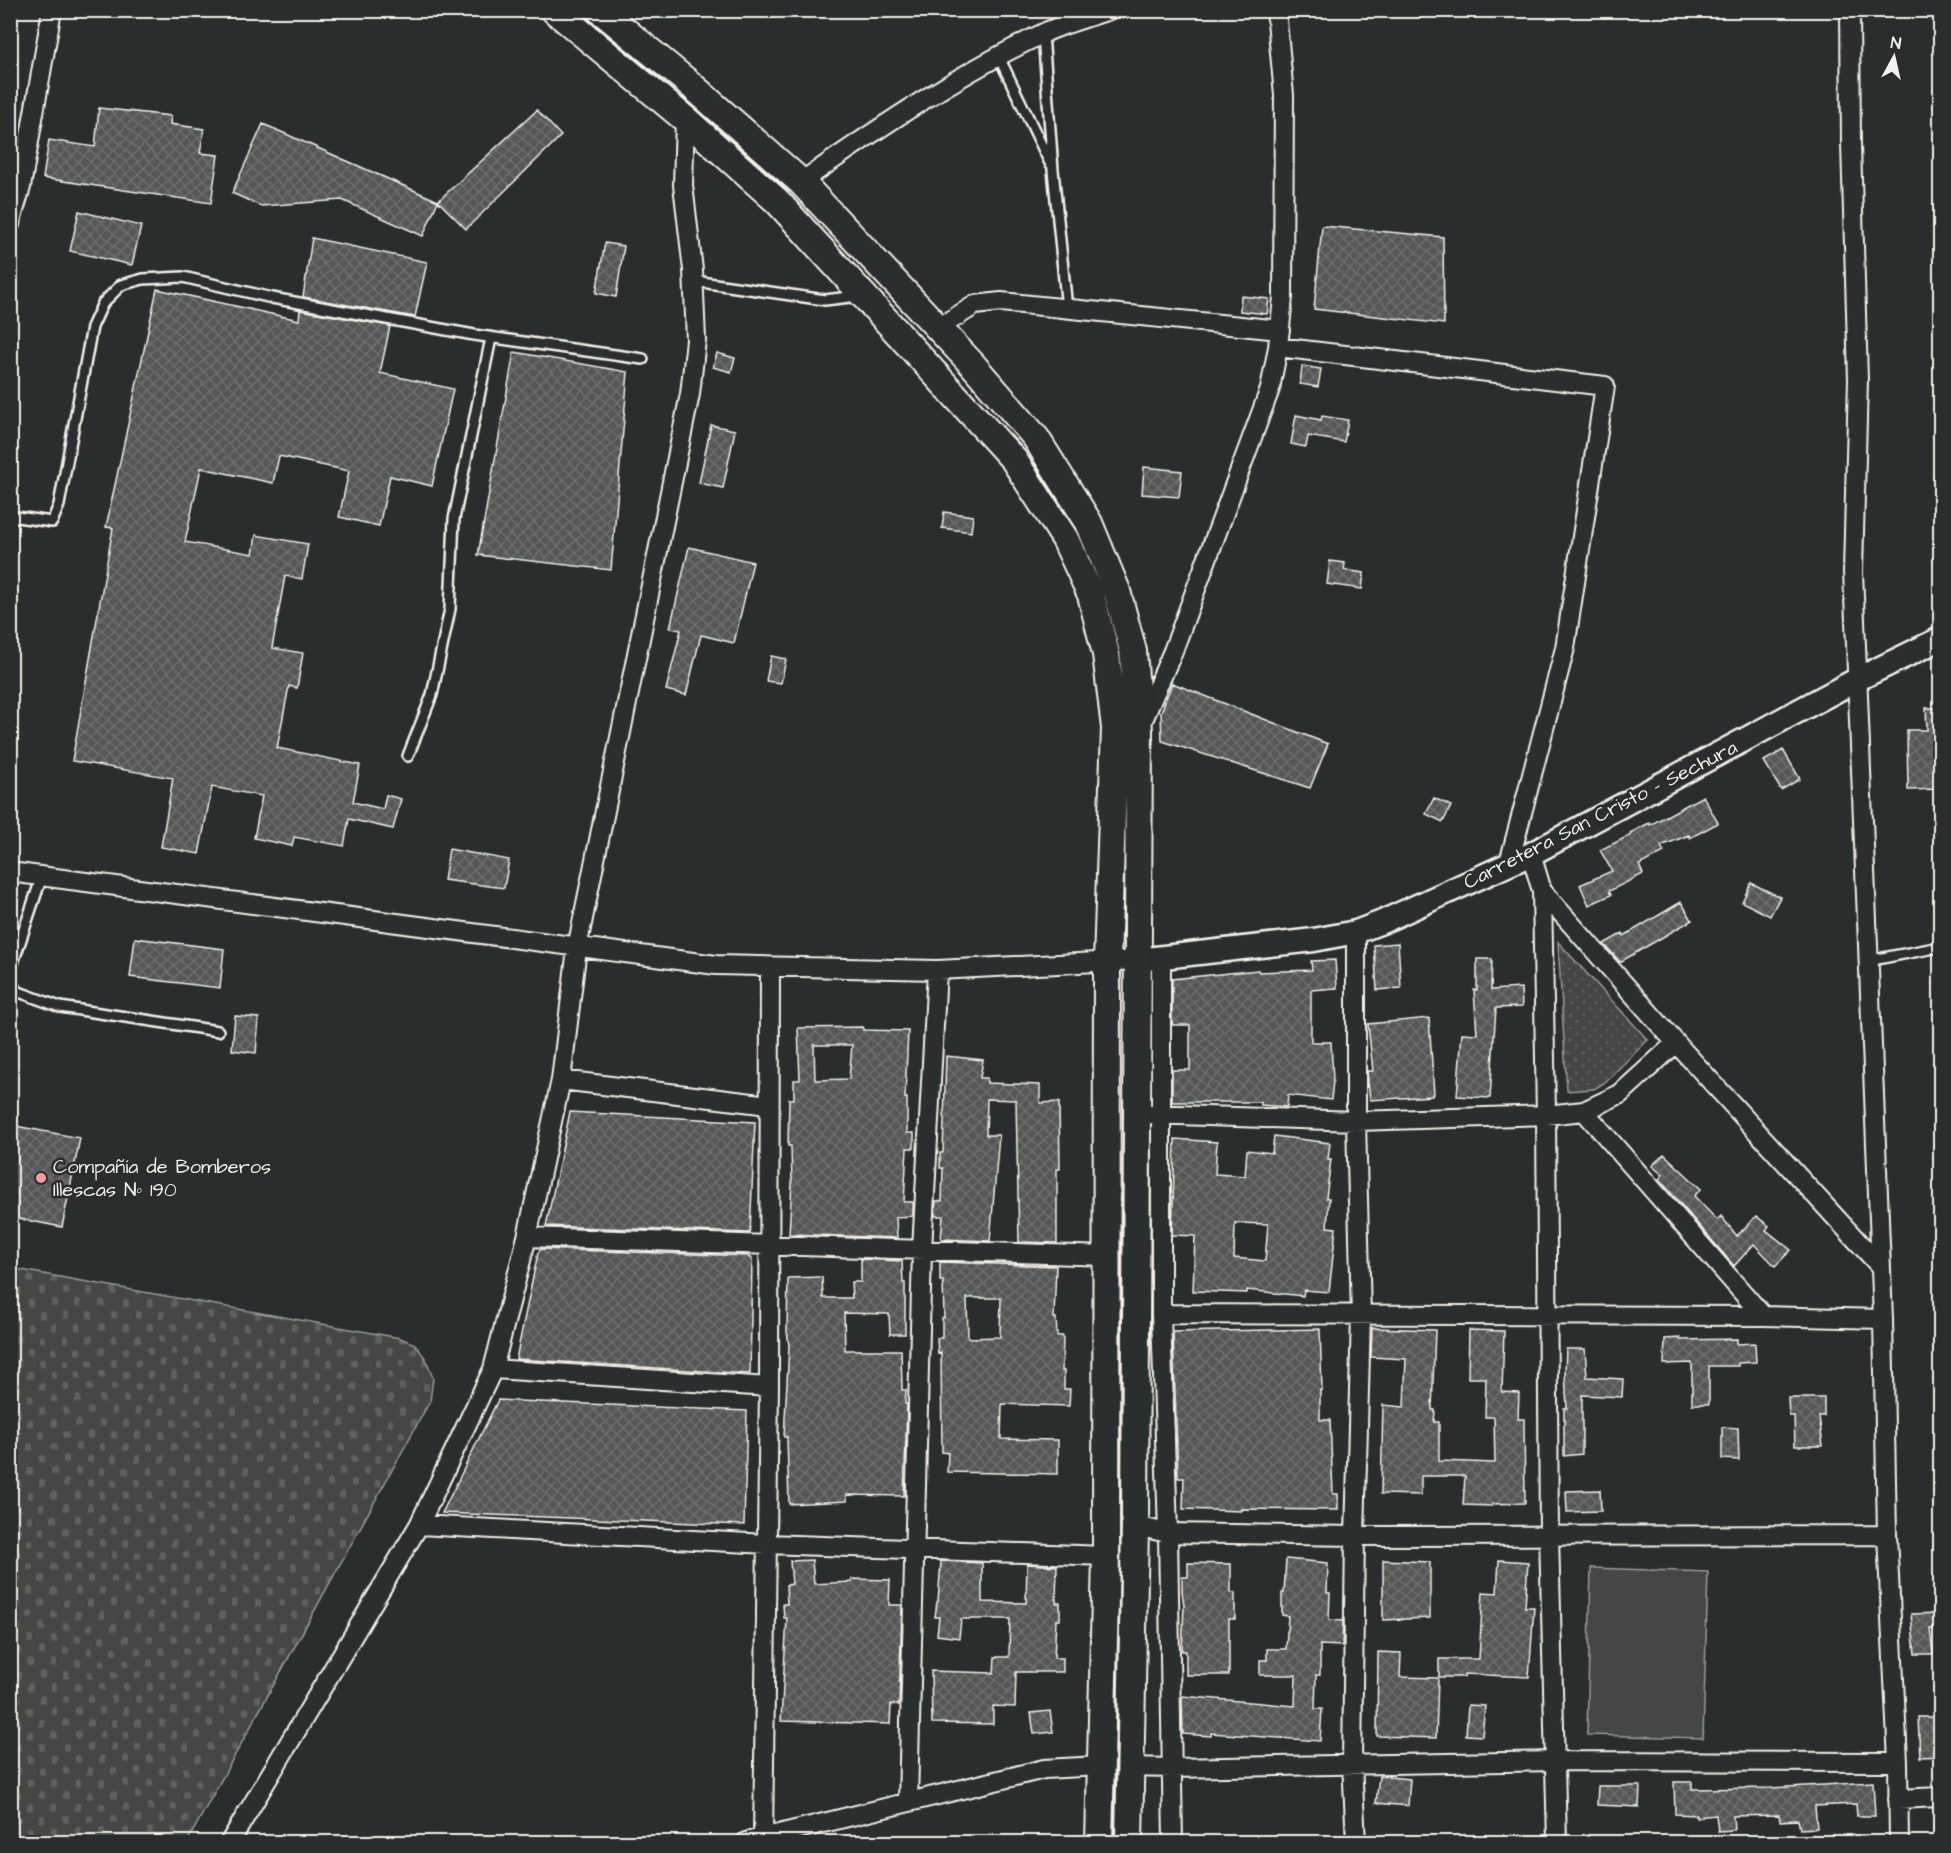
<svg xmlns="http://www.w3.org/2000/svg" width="1951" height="1853" font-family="'Architects Daughter',sans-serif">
<defs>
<pattern id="cemetery-stones" width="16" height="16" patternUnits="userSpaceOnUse" patternTransform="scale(1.5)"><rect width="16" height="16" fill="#444645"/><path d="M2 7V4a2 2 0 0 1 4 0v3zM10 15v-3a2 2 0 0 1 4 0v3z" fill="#606160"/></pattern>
<pattern id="park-dots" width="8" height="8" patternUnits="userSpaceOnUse" patternTransform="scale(1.5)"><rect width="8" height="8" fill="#444645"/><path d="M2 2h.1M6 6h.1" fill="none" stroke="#606160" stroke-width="1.8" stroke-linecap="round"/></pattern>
<pattern id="building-cross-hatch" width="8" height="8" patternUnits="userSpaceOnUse" patternTransform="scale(1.5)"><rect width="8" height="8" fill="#555756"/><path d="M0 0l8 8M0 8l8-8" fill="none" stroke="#6e706e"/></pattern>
</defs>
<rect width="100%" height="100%" fill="#2a2d2e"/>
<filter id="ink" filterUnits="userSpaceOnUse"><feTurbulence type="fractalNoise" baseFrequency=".0167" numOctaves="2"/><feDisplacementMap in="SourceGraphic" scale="12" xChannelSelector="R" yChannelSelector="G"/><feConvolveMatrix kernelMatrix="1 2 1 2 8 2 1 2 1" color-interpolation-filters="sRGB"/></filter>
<g filter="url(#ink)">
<path fill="#444645" stroke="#9c9c96" stroke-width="1.5" d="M1591,1568L1708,1572L1703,1738L1587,1735Z"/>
<path fill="url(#cemetery-stones)" stroke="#9c9c96" stroke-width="1.5" d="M10,1268L400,1338L415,1344L426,1359L433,1378L430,1401L187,1842H11Z"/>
<path fill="url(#park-dots)" stroke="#9c9c96" stroke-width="1.5" d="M1558,942L1648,1040L1604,1083L1594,1089L1567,1091Z"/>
<path fill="url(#building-cross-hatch)" stroke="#f4f1e8" stroke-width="1.5" fill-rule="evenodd" d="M99,108L171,116L170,124L204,129L200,153L218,155L211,203L43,178L49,140L95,147Z
M537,110L561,136L466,229L438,201Z
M263,124L438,201L423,236L342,200L261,206L232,193Z
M79,211L141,226L132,265L70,251Z
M1322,226L1443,237L1444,324L1314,309Z
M312,238L427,262L415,317L303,297Z
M605,243L624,246L616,297L596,293Z
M157,289L299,320L300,310L390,326L380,373L453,389L432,486L390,476L379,526L339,517L349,471L279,456L273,483L201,468L185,542L253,554L256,535L308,544L302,579L285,576L272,648L303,653L297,688L289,686L277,748L360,765L353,802L383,809L386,795L401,799L393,829L349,819L344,846L294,837L292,846L254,838L262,796L212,787L199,854L161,847L173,778L72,761L113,528L106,527Z
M1241,296L1269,299L1267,314L1240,311Z
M514,352L628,372L611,570L478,555Z
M717,353L735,358L731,372L713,367Z
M1302,366L1321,369L1318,387L1300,384Z
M1296,415L1321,420L1322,416L1348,420L1344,442L1308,436L1306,447L1291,444Z
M711,425L735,430L723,488L699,483Z
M1144,467L1182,471L1179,497L1142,494Z
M944,512L973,516L971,532L942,528Z
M689,547L753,562L734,643L701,635L686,695L666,690L681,630L670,628Z
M1330,561L1345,563L1344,570L1364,573L1362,589L1327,584Z
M771,656L786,659L781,683L766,681Z
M1172,683L1328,744L1310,788L1162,741L1161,712Z
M1926,708H1941V789L1908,790L1907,730H1927Z
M1783,750L1800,779L1781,790L1764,761Z
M1703,796L1718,823L1690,838L1689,835L1661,846L1664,852L1639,865L1643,874L1609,891L1611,895L1589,905L1580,885L1612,871L1600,850L1631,835L1630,833L1649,823L1650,825Z
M1434,798L1451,806L1443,822L1426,814Z
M449,849L509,860L504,888L444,880Z
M1751,883L1780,897L1770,916L1742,902Z
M1681,902L1692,920L1620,962L1604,944L1623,933L1624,936Z
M135,938L224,949L220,988L130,977Z
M1398,943L1401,988L1377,990L1374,945Z
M1477,959H1492L1491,990L1521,988L1522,1007L1496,1008L1490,1098L1457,1096L1462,1033L1477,1034L1474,990H1477Z
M1335,960L1337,988L1311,990V1042H1331L1333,1081L1331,1100L1288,1095L1287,1107L1261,1105V1102H1172V1070H1190V1025H1172V979L1258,970L1259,972L1312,970L1311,961Z
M235,1016L259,1018L256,1053L232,1050Z
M1429,1018L1434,1094H1432V1096L1370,1100L1367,1071H1373L1368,1024Z
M863,1027V1030L908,1031L905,1098H907V1133H914V1148H907L904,1202H913V1216L896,1217L897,1238L789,1234L792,1183L791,1146H788L789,1099H794V1080H800L798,1028ZM814,1045H852L849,1079L815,1080Z
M946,1056L983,1060L980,1078H987V1083L1040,1085V1103L1059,1102L1060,1169H1057V1243L1019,1242L1016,1100L987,1099L986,1135H999L990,1241L941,1239L943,1216H935L936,1201H942L943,1168H940V1153H943Z
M570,1112L755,1122L750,1233L546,1226Z
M10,1125L80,1138L62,1227L10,1217Z
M1274,1136L1330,1143L1328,1159H1331L1326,1198H1329L1327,1227L1336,1228L1329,1292L1304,1290L1303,1296L1247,1290V1293L1193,1291L1195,1236L1172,1235L1175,1139L1217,1142L1215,1174L1245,1176L1247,1150L1272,1153ZM1235,1223L1268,1224L1265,1261L1234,1258Z
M1664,1154L1701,1189L1694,1196L1717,1220L1721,1216L1737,1236L1756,1216L1769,1226L1766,1230L1791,1250L1775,1266L1754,1244L1734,1266L1659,1179L1663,1175L1652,1166Z
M541,1249L749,1256V1258H752L750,1374L516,1359L538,1253Z
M861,1259L902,1261L903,1283H905V1334H890L889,1314L844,1313L845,1350H901L902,1390H906L905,1404H907L904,1496L847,1495V1501L789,1504L787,1437H784L789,1346L787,1331L788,1278L822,1277L823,1298H852L851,1282H861Z
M940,1262L1056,1266L1054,1318H1056L1057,1336H1063L1062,1371H1064V1389H1070L1069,1406L1002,1404L1001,1439L1058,1440V1474L947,1472L948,1453L942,1452L941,1353L938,1354L937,1338H942V1318H944L943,1281H940ZM967,1298H1001L1000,1337L968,1338Z
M1372,1328L1435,1330L1432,1410H1435L1434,1422H1439V1461L1495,1463L1494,1417H1485L1486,1378H1468L1469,1330L1504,1331L1502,1392L1519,1393L1518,1419H1524L1525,1503L1492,1504V1506L1463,1505L1465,1476H1421V1495L1381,1494L1383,1405L1404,1407L1406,1359L1371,1357Z
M1320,1329L1322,1390H1320V1420H1330L1333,1494H1338V1510L1241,1509V1511L1183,1509L1184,1478H1178L1173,1332Z
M1680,1338V1340L1737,1339V1344L1755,1343L1756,1362L1738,1363V1366H1709V1404H1692V1363L1664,1364L1665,1339Z
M1566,1349H1585L1587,1377L1623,1379L1622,1397L1582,1395V1454L1564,1456V1408H1567L1565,1373Z
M1788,1398H1824V1416H1819L1823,1446H1795L1794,1416H1789Z
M498,1400L747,1411L744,1525L442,1513Z
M1722,1427L1738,1428L1739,1460L1722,1459Z
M1600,1490L1601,1511L1567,1512L1566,1491Z
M1286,1559L1328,1563L1327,1593H1330L1329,1620L1343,1621L1342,1646L1320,1645V1675H1316L1315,1709H1322L1320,1741L1211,1733V1736L1183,1734L1182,1696L1295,1706L1296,1675H1260V1660H1267V1649H1286L1288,1616L1282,1615V1593H1284Z
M812,1560L814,1584L852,1582V1579L890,1580L889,1605H902L899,1705L891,1704L890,1724L781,1721L787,1618H784L783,1604H787L786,1585L792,1584L790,1561Z
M1383,1560L1430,1562V1618L1383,1620Z
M1499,1560L1528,1562L1525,1607H1534L1529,1677L1464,1674V1677H1439V1659H1479L1483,1592L1497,1593Z
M941,1561L982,1563V1602L1026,1603L1027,1564L1057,1566L1056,1603H1060V1620H1056L1054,1658H1063V1672H1016L1015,1707L993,1706V1724L932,1723L931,1671L994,1673L995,1657H1009L1010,1619H961L959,1638L937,1635L939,1617H935L937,1602H938Z
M1188,1563L1231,1564V1593H1235V1619H1229V1675H1186V1651H1182L1184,1605L1182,1591V1577H1188Z
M1941,1613V1629H1930L1933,1654H1915L1911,1614Z
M1378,1652L1401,1653L1400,1677L1438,1678L1436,1738L1377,1736Z
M1468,1705L1485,1706L1482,1736L1466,1735Z
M1050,1711L1053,1732L1034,1734L1031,1713Z
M1918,1717H1941V1756L1920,1757Z
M1379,1776L1410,1779L1408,1806L1376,1803Z
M1674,1782H1692V1789L1771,1788L1873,1782L1875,1816H1857L1856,1804L1815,1806L1817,1828L1800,1829L1798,1820L1780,1821L1779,1815L1733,1816L1734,1830L1718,1831L1716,1815L1696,1817V1815L1675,1814Z
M1598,1786H1640L1639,1807L1597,1805Z"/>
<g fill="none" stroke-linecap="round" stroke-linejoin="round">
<defs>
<path id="service" d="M1043,34L1053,170L1067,309
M999,57L1050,163
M694,281L825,300L858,296
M10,516L52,522L59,505L92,327L103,303L121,285L143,279L183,277L272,298L474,335L643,359
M408,756L432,695L450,609L454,519L491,338
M1867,961L1940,947
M10,972L42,876
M10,985L19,992L60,1007L218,1031"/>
<path id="minor" d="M1850,10L1851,144L1858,380L1853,571L1883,1319L1887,1535L1898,1762L1899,1842
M801,182C880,127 961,72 1048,31C1067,23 1089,17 1109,10
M10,224L21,187L52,10
M938,328L975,305L1001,302L1280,330
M1278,347L1605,386L1565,648L1509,863
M1140,727L1173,651L1270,389L1278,347L1283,297L1284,95L1276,10
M1531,854L1542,891L1546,1115L1549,1535L1557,1842
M10,872L716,965L937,970L1137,960
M1542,891L1676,1043L1880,1266
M1356,932V1121L1361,1316L1355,1536L1352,1763L1356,1842
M1161,958V1314L1168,1533L1173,1842
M561,1080L769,1105
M1584,1111L1763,1316
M1150,1114L1356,1121L1546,1115L1584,1111L1620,1094L1676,1043
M527,1237L1107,1256
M1161,1314L1763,1316L1883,1319
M493,1369L769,1387
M419,1525L767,1544L1106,1556
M1135,1526L1168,1533L1355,1536L1887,1535
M1130,1767L1172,1768L1555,1761L1898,1762
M1898,1799L1940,1797
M908,1801L922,1250L937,970
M763,1838L769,1387L770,968
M230,1842L419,1525L493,1369L527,1237L561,1080L577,948L690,394L696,340L693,270L683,185L685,119
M746,1842L1044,1769L1100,1766"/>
<path id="tertiary" d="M1137,960L1314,940L1356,932L1382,922L1531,854L1858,679L1940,639"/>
<path id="secondary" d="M554,10L685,119L777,201L1014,460L1065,539L1091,595L1106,654L1115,728L1107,962L1106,1556L1099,1842
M600,10L690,84L801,182L973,365L1036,438L1089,523L1117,591L1133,651L1139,730L1135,1526L1129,1842"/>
</defs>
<use href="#service" stroke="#f4f1e8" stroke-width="14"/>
<use href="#minor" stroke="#f4f1e8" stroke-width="22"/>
<use href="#tertiary" stroke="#f4f1e8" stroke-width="27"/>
<use href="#secondary" stroke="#f4f1e8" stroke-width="30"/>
<use href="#service" stroke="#2a2d2e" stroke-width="9"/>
<use href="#minor" stroke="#2a2d2e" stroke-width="18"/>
<use href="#tertiary" stroke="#2a2d2e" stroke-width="22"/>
<use href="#secondary" stroke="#2a2d2e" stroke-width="26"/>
</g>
</g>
<circle fill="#ff9aa2" stroke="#2a2d2e" stroke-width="2" cx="41" cy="1178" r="6"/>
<g text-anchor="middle" stroke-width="5" stroke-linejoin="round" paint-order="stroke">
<g font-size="20" fill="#f4f1e8" stroke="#2a2d2e">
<text transform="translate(1600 814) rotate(-27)" y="7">Carretera San Cristo - Sechura</text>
</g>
<g font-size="20" fill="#f4f1e8" stroke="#2a2d2e" text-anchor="start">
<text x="53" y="1173">Compañía de Bomberos<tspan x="53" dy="23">Illescas Nº 190</tspan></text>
</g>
</g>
<rect width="1951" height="1853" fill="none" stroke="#2a2d2e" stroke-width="36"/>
<rect x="18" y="18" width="1915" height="1817" fill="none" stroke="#f4f1e8" stroke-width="2" filter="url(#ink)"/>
<g transform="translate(1894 57) rotate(8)" stroke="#2a2d2e" stroke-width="4.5" paint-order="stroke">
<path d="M0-4.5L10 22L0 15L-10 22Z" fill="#f4f1e8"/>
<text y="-9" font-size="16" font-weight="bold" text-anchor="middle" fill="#f4f1e8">N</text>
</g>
</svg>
